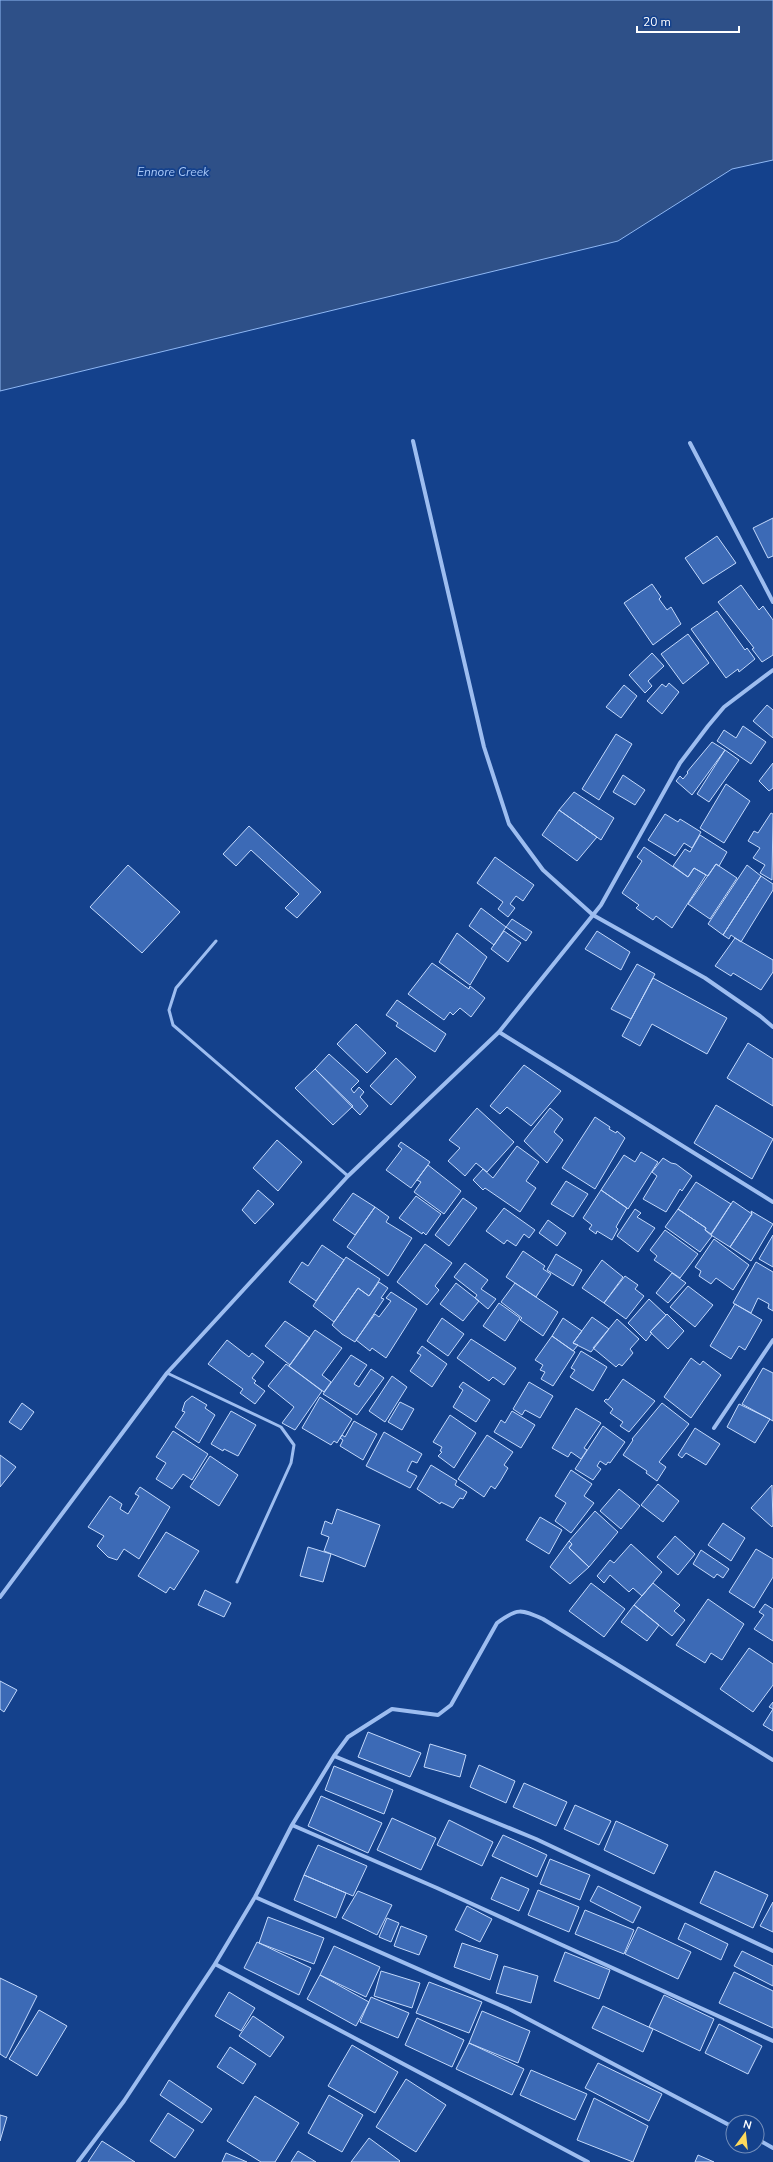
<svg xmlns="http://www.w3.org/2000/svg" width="773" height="2162" font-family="'Nunito Sans',sans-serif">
<rect width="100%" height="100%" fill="#14418c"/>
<path fill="#2e5088" stroke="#8eb7f4" d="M0,0H773V160L732,169L618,241L0,391Z"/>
<path fill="#3c6ab6" stroke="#c3d9fc" d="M773,518V556L768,558L753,528Z
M717,536L736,563L703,584L685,558Z
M652,584L661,597L659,599L667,610L671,607L681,624L653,645L624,603Z
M741,585L759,610L763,606L773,620V655L762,662L752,649L754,648L718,602Z
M717,611L745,650L747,648L755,659L739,672L738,669L726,678L691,629Z
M688,634L709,663L683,684L661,654Z
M652,653L664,666L648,681L652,686L645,693L629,675Z
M669,683L679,692L662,714L647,701L662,684L666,687Z
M624,685L637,696L621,718L606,707Z
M767,705L773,710V738L753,721Z
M743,726L766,742L751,764L717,741L724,730L736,738Z
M616,734L632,744L599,800L582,789Z
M712,742L725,750L692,795L676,781L680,776L683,779L688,773L687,772Z
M725,750L739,760L709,802L697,794Z
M773,763V788L769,791L759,781Z
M623,775L645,790L635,805L613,792Z
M726,784L750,801L724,843L700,828Z
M574,792L614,818L601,840L559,810Z
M559,810L597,837L577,861L542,835Z
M771,813L773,814L772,880L760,873L765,865L753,858L760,848L748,841L754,831L758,833Z
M665,814L678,822L680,819L701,832L692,848L684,843L675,856L648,840Z
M249,826L321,892L297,918L285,908L299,894L251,850L236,866L223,854Z
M700,835L727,852L719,866L716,864L708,876L694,868L688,877L673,866L685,849L690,852Z
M644,847L688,877L694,868L706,875L672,928L656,916L653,920L636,908L639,905L622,893L642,861L637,857Z
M495,857L534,885L523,901L516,896L510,904L515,908L508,917L498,909L503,902L477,883Z
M716,864L737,878L710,919L688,904Z
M128,865L180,912L142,953L90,907Z
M747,865L761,876L723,935L708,924Z
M761,876L773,884V890L741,942L731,935L729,939L723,935Z
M481,908L506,927L494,945L469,926Z
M512,919L532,932L526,941L506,927Z
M504,931L521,943L508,962L491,949Z
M597,931L630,952L621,970L585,949Z
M457,933L487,957L470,985L439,962Z
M735,938L773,960V972L761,990L733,973L731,976L715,966Z
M432,963L469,989L470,986L485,998L471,1017L460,1008L453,1015L450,1012L444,1020L408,994Z
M637,964L655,974L631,1019L611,1009Z
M653,978L727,1018L707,1054L652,1024L640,1046L622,1036Z
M397,1000L446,1034L435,1052L396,1026L398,1023L386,1015Z
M356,1024L386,1053L367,1073L337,1044Z
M748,1043L773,1059V1106L727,1078Z
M329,1054L359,1081L351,1089L354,1093L359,1087L364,1092L360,1097L368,1106L360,1115L315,1069Z
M396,1058L416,1077L391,1105L370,1086Z
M524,1065L561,1091L531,1126L507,1107L500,1114L490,1106Z
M315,1069L353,1106L333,1125L295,1088Z
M716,1105L773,1139L752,1179L694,1143Z
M477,1108L514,1142L487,1172L476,1163L465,1176L448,1161L460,1148L449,1140Z
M550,1108L563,1119L554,1132L563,1140L547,1163L524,1141Z
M595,1117L610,1127L609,1129L616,1133L617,1131L625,1138L595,1189L562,1168Z
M277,1140L302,1162L278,1191L253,1168Z
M401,1142L430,1162L411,1188L386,1170L402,1149L398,1146Z
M517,1146L539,1162L526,1181L536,1188L520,1212L485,1188L483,1190L473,1180L483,1169L493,1178Z
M641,1152L658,1162L628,1209L601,1190L624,1155L635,1162Z
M663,1158L671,1163L676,1164L692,1176L682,1191L680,1189L666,1212L643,1199L657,1176L652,1172Z
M428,1165L461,1191L444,1214L414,1192L421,1182L417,1180Z
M566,1181L588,1194L573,1217L551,1204Z
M696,1182L731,1204L711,1234L705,1230L706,1228L678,1209Z
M258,1190L274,1204L255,1224L242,1210Z
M601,1190L627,1208L616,1227L618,1229L612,1240L597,1231L596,1234L589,1229L592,1225L583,1218Z
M353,1193L375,1207L355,1235L333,1220Z
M416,1196L441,1214L426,1235L423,1232L422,1234L399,1218Z
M463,1198L477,1208L449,1246L435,1235Z
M733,1201L752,1214L730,1247L711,1235Z
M375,1207L389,1217L386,1222L412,1238L388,1276L347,1247Z
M504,1208L535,1230L529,1238L524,1234L516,1246L507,1240L504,1244L486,1231Z
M635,1209L641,1213L637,1217L655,1228L638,1252L617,1236Z
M678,1209L706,1228L705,1230L712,1236L700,1252L665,1227Z
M751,1211L773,1224L751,1261L730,1247L752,1214Z
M548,1220L566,1233L557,1246L539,1233Z
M665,1230L698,1254L680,1278L654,1260L657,1256L650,1250Z
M773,1235V1267L759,1259Z
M714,1239L749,1265L733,1290L716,1278L711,1284L699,1276L701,1271L695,1267Z
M425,1244L452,1263L435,1286L439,1290L427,1305L397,1282Z
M322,1245L344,1260L316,1301L289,1282L302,1262L308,1266Z
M523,1251L545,1266L543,1269L551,1274L536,1297L506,1277Z
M556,1254L582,1270L573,1286L547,1270Z
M346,1257L380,1279L369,1296L358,1288L334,1322L313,1306Z
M602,1260L623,1277L604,1303L582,1288Z
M756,1262L773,1272V1311L768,1308L769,1304L758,1298L751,1313L733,1303Z
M465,1263L488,1280L481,1289L496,1299L488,1309L475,1298L477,1295L454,1277Z
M672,1273L686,1283L668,1303L656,1293Z
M625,1276L638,1285L635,1289L644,1296L626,1319L604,1303Z
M379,1282L388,1288L381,1298L384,1299L355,1342L342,1334L332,1325L358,1288L369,1296Z
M456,1283L479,1301L463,1321L440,1304Z
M515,1283L558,1312L543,1336L520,1320L522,1318L501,1302Z
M688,1286L713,1305L695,1327L670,1307Z
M391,1292L417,1309L386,1358L372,1348L370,1351L356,1340L375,1314L379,1317L391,1301L386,1298Z
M649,1299L666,1315L650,1332L652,1333L646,1341L628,1323Z
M499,1303L520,1318L505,1341L483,1326Z
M735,1304L762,1320L745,1350L739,1346L731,1359L710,1346Z
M667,1314L684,1331L668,1349L650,1332Z
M592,1317L609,1329L591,1352L573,1343Z
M442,1318L464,1334L448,1356L427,1341Z
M563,1318L582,1331L573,1343L578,1345L573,1351L552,1336Z
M617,1319L639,1339L630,1349L633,1353L622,1366L619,1364L616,1367L593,1348Z
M285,1321L310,1338L290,1365L265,1346Z
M315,1330L342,1348L322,1375L331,1382L324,1392L289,1366Z
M552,1336L575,1352L553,1386L541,1379L545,1372L540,1370L543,1365L535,1360Z
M471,1339L516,1368L504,1385L493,1377L489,1381L457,1358Z
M227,1340L249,1357L252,1353L264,1362L252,1378L256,1381L254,1383L265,1391L255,1404L240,1393L243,1389L208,1364Z
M422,1346L447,1364L432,1387L410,1371L421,1355L417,1353Z
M581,1351L607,1367L593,1391L570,1377L575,1370L571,1368Z
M351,1355L367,1365L354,1384L359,1387L371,1369L384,1378L357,1415L323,1394Z
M691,1358L700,1365L703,1361L721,1375L691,1418L664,1397Z
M286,1364L322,1391L295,1430L282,1423L294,1407L268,1386Z
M763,1368L773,1373V1421L742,1404Z
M392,1376L407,1387L385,1422L369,1411Z
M623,1379L655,1401L629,1432L620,1426L623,1422L610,1413L613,1409L604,1401L606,1399L608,1400Z
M463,1382L490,1400L476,1422L453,1407L463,1390L459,1387Z
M529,1382L553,1396L540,1418L525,1410L522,1415L513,1409Z
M192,1396L207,1405L205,1408L215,1415L199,1443L175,1427L185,1412L182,1411L185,1402Z
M320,1397L352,1419L337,1443L334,1441L331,1445L302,1428Z
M400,1402L414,1409L402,1430L388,1422Z
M22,1403L34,1412L21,1430L9,1422Z
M662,1403L689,1424L659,1462L666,1467L657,1481L646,1473L647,1471L623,1455L633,1440L632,1439Z
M739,1404L770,1419L755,1443L727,1427Z
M576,1408L601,1423L584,1448L587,1450L581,1459L571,1452L568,1457L552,1448Z
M231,1411L256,1425L238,1456L224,1449L223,1451L211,1444Z
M512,1411L535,1425L521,1448L494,1432L501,1420L505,1423Z
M450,1415L476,1433L454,1468L438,1456L442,1452L440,1451L442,1447L433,1442Z
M354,1421L377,1434L363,1460L340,1446L343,1440L340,1438L342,1435L345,1437Z
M603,1426L625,1442L610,1463L608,1462L606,1465L600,1461L597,1466L601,1469L593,1480L575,1469Z
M695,1428L720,1444L706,1465L686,1453L682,1458L678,1455Z
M173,1431L208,1454L192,1480L183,1474L172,1489L156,1479L166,1463L156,1457Z
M384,1432L422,1454L417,1463L412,1461L407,1471L417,1476L410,1488L366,1466Z
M487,1435L513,1452L504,1465L508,1468L501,1480L495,1489L491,1486L484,1497L458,1479Z
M0,1455L16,1467L0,1487Z
M210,1456L238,1475L219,1506L190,1487Z
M431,1465L457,1481L455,1485L467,1492L463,1499L460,1498L453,1508L441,1502L440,1504L417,1489Z
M571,1470L592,1484L584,1496L594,1503L571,1533L555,1521L566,1503L555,1496Z
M658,1484L679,1501L663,1522L641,1505Z
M772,1485L773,1525L772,1527L751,1508Z
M140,1487L170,1507L139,1559L124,1549L117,1560L108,1557L97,1546L104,1536L88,1527L110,1496L122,1504L120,1509L128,1514L139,1496L135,1494Z
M619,1489L640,1506L621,1529L600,1511Z
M337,1509L380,1525L365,1567L324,1551L329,1537L321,1534L325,1521L332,1524Z
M595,1511L618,1532L589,1567L569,1548L572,1544L569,1541Z
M540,1517L562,1530L549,1554L526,1540Z
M723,1523L745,1538L731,1561L708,1545Z
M166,1532L199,1551L174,1590L170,1587L166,1593L138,1576Z
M675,1536L695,1554L678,1575L657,1557Z
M569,1541L572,1544L569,1548L589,1567L570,1584L550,1567Z
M631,1544L662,1572L642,1596L633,1588L629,1592L610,1575L604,1583L597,1576L610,1560L614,1563Z
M308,1547L331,1554L323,1582L300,1576Z
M756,1549L773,1559V1577L754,1608L729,1592Z
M701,1550L729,1569L723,1578L717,1574L714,1578L693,1564Z
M591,1583L625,1609L604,1637L569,1611Z
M653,1583L680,1605L674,1611L685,1620L672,1636L634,1605Z
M205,1590L231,1603L224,1617L198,1605Z
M708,1599L744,1624L722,1660L711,1653L705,1663L676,1645Z
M765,1604L773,1609V1641L754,1629L764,1615L759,1612Z
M634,1605L659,1625L647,1641L621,1622Z
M749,1648L773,1664V1685L753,1712L720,1689Z
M0,1681L17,1690L4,1712L0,1709Z
M773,1702V1731L763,1725L773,1709L769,1707Z
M368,1732L421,1753L410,1777L358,1757Z
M430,1744L466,1755L460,1777L424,1767Z
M479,1765L515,1781L506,1803L470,1787Z
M334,1766L393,1790L384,1814L325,1790Z
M524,1783L567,1802L556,1826L513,1807Z
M321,1796L382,1823L368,1853L308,1826Z
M575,1805L611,1821L599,1845L564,1829Z
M392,1818L436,1838L421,1870L377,1850Z
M449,1820L493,1842L482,1866L437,1845Z
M616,1821L668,1845L654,1874L604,1850Z
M503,1835L547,1855L537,1877L492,1856Z
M318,1845L367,1866L353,1896L304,1875Z
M550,1859L590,1875L580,1900L540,1884Z
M715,1871L768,1895L753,1928L700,1903Z
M304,1875L346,1893L336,1918L294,1900Z
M501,1877L529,1889L519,1911L491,1899Z
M598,1886L641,1907L633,1923L590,1901Z
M538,1890L579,1907L569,1932L528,1915Z
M358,1891L392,1905L377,1935L342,1918Z
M773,1902V1932L760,1926Z
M467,1906L492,1919L480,1942L455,1930Z
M585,1910L634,1930L624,1954L575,1934Z
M268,1917L324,1938L314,1964L259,1943Z
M387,1918L399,1923L391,1942L379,1937Z
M685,1923L728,1944L721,1960L678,1939Z
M401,1926L427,1936L419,1955L394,1946Z
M638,1927L691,1952L678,1979L625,1954Z
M257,1942L311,1968L299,1995L244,1968Z
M462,1943L498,1955L490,1980L454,1967Z
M334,1946L380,1967L366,1997L320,1975Z
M742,1951L773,1966V1986L734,1966Z
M565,1952L610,1970L599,1999L554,1981Z
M504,1966L538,1976L531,2003L496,1993Z
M381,1971L420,1983L412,2008L374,1996Z
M734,1972L773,1991V2028L719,2003Z
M320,1975L369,2002L356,2026L307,1999Z
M0,1978L37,1996L6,2058L0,2054Z
M429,1982L482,2002L469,2033L416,2013Z
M229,1992L255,2008L241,2031L215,2016Z
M664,1995L714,2019L700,2051L649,2027Z
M371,1997L409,2013L398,2038L360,2022Z
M603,2006L653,2029L643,2052L592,2028Z
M39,2010L67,2026L37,2076L9,2059Z
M482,2011L530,2031L518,2063L469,2043Z
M253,2016L284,2037L270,2057L239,2036Z
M417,2018L464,2040L452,2067L405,2045Z
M719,2024L762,2046L748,2074L705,2053Z
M469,2043L524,2069L512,2095L456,2069Z
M352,2045L398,2072L375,2113L328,2086Z
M230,2047L256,2064L243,2084L217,2067Z
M598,2063L662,2094L649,2121L585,2088Z
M531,2070L587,2094L575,2120L520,2095Z
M406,2079L446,2105L416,2152L376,2127Z
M169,2080L212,2109L202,2123L160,2095Z
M329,2095L363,2115L342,2152L308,2133Z
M255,2096L299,2123L275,2162H261L227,2141Z
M594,2098L648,2126L633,2162L577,2140Z
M168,2113L194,2130L175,2158L150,2141Z
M0,2115L7,2117L0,2141Z
M369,2138L400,2161L399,2162H351Z
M102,2141L135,2162H88Z
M298,2151L316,2162H291Z
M226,2153L247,2162H222Z
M698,2155L714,2162H695Z"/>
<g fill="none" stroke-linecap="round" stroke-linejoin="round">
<path stroke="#9dbdf0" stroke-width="3" d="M216,941L176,988L169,1010L173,1025L348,1176
M167,1373L281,1427L294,1445L291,1463L237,1582"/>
<path stroke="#9dbdf0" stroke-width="4" d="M413,441L484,747L509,824L543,870L593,915L705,978L760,1016L773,1027
M690,443L773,602
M499,1032L773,1202
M714,1428L773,1340
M0,1597L167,1373L348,1176L499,1032L601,905L680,763L708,726L724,707L773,670
M334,1756L536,1839L773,1951
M292,1825L437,1888L773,2041
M255,1897L511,2010L733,2127
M215,1964L588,2162
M757,2139L773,2148
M78,2162L124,2101L215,1964L255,1897L292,1825L334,1756L348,1737L392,1709L438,1715L451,1705L497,1623C517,1608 521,1609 543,1619L773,1760"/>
</g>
<g text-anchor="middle" stroke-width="3.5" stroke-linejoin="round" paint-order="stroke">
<g font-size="12" font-style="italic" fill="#a8c8f8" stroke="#14418c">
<text x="173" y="176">Ennore Creek</text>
</g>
</g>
<g transform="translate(745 2134) rotate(15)"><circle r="19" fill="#14418c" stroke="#728dba"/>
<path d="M0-3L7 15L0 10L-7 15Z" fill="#ffda5c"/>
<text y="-6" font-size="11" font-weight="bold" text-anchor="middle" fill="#ffffff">N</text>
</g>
<path d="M637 26v6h102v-6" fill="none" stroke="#ffffff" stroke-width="2"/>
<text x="643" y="26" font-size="12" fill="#ffffff" stroke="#14418c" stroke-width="3" paint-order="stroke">20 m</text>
</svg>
